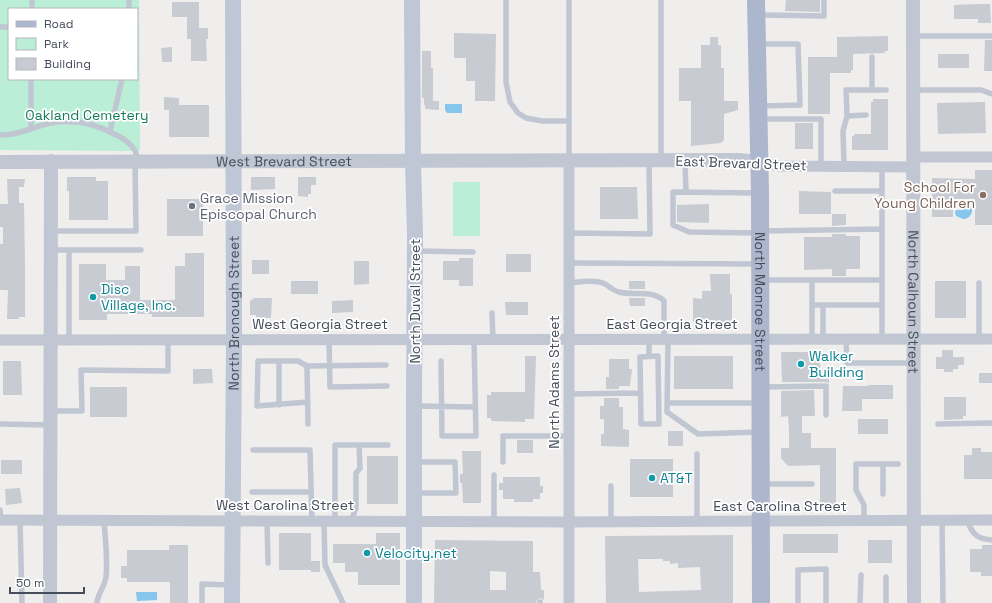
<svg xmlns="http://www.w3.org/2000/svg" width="992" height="603" font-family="'Space Grotesk',sans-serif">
<rect width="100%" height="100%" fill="#f0eded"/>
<path fill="#baeed7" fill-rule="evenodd" d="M0,0H139L140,151L0,150ZM9,9H137V79H9Z
M453,182H480V236H453Z"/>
<path fill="#86c5ec" d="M445,104H462V113H447L445,110Z
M967,205L972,208C973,214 969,219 963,219L956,216L955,212L956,210H962L964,206Z
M136,592H157V600L137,601Z"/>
<path fill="#c9cbd3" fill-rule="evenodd" d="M786,0H820V12L785,11Z
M172,2H199V28H208V39H206L207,61H191V39H187V17H172Z
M978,4H990L991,23H978V19H954V5Z
M454,33L496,34L495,101H475V81H466V58H454Z
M888,36V51H885V53L853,54V70H851V73H830V114H808V57H837V37Z
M710,37H718V45H721V68H724V101H738V110L724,114V140L721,143L691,146V101H679V68H701V45H710Z
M985,40H992V71H984Z
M172,47V62H162L161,48Z
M422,51H431V68H433V101H439V110L425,109V105H424V98H422Z
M938,54H969V68H938Z
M164,97L179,98V105H209V137H169V110H164Z
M873,99H888V150H852V136H854V134H871V102H873Z
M985,102L986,133L938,134L937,103Z
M795,123H813V149H795Z
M975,170H992V225H975V199H953V217H932V178L975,179Z
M67,177H96V181H108V220H69V191H67Z
M251,177H275V189L251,190Z
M298,177H316V185H311V194H308V197L298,196Z
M7,179H25L24,187H19V203H24L25,263V317H19V319H7L8,290H0V244H3V227H0V204H8Z
M600,187H637L638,219H600Z
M799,191L831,192V214H799Z
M167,199H203V236H167Z
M709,204V223L677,222V205Z
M832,214H846V225L832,226Z
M832,234H846V236H860V269H846V276H832V269L804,270V237H832Z
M185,253H204V317H152V314H107V320H79V264H106V280H125V266H140V300H175V266H185Z
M506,254H531V272H506Z
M459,258H473V286H459V280H443V261H459Z
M252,260H269V274H252Z
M354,261H369V284L354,285Z
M710,274H730V294H732V323L693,322V298L702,299V291H711Z
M291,281H318V294H291Z
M629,281H645V289H629Z
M935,281H966V318H935Z
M253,298H272L271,318H256V315H250V300H253Z
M629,298H645V306H630Z
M353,300V312L332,313V301Z
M505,302H528V315H506Z
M942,350H953V357H964V365H958V369H953V372H944V369H936V357H942Z
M781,352H820V376L829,375V383L826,382H782Z
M525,356H536L534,419H525V422L491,421V418H487V395H491V392H525Z
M674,356H733V389H674Z
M609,359H629V369H632L630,386H619V389H606V377H609Z
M3,361H21L22,395H3Z
M193,369H212L213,383L193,384Z
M979,373H992V383H979Z
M868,385H893V399H862V411H842L843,386H868Z
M90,387H127V417H90Z
M814,390L815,416H802V433H811V448H836V506H820V465L789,466L786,464L781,458V448H789V428L788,416L781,417V391Z
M944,397H966V416H963V419L944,420Z
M604,398H619V407H623V429L629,430V447L601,446V434H604V419H600V406H604Z
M858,419H888V434H858Z
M668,431H683V446H668Z
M517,440H533V453H517Z
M972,448H981V452H992V479H964V455H972Z
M462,451H481V503H463L462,483H460V474H463Z
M367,456H398V504H367Z
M630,459H673V497H630Z
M1,460H22V474H1Z
M503,477H540V486H543V493H540V499H533V502H514V499H503V490H499V483H503Z
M20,488L22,503L6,505L5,489Z
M279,533H311V561H320V572H311V570H279Z
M376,533H400V585H358V572H345V563H333V544H376Z
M783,534H838V553H783Z
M733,535V603H606L605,536ZM638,559H663V561H670V564L678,563V568L700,567L701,590L639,592Z
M435,540L533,541V572H540L541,590H544V600L540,598L537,600L536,603H434ZM490,571L506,572V590H490Z
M868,540H892V563H868Z
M169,545H188V603H170V582H127V578H121V566H127V550H169Z
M982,545H992V576H981V572H970V549H982Z"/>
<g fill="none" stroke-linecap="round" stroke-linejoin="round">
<path stroke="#c0c6d2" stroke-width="5.5" d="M129,0V9
M506,0V82L510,102L518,113L526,118L542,121H569
M569,0V161
M32,9V0
M759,15L824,16V0
M0,27H9
M914,36H992
M759,44H798L800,105L761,106
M872,57V90
M31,79V129
M914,90H981L992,94
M847,116L866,115
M761,119H821V165
M110,131L122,79
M0,135C18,136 34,126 51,123C74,119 94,123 114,134C121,137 129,142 134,149C136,152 137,157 139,160
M661,160V0
M685,161L686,192
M844,166L843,131L847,116L846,90H886
M882,166V339
M835,191H882
M758,193L673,192V225L689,232L758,233
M52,231H136L135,161
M762,231L882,229
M569,233L650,234L649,161
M51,250H141
M69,250V340
M416,251L473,252
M569,263L758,264
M762,280H882
M569,283C579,282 593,279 603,283C608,285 613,291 619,292C634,296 652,289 664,301V339
M979,283V339
M812,305H882
M492,313L493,339
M329,339L330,387L387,386
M649,339V356
M668,339L667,412L698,434L759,432
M812,339V280
M823,339V305
M846,339L847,363H914
M658,356L659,424H641L640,357Z
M279,361V405
M441,361L442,436H476L474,339
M307,366L308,424
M763,387L826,386V415
M569,394L641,393
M308,402L257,406L258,361H298L307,366L386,365
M667,403H758
M416,406L475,407
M51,411H82L81,370L168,371V340
M0,424L50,425
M938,424L992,423
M253,450H310L312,521
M414,462H455L456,493H416
M503,462V436H569
M883,464V494
M494,475V522
M763,484H812
M611,486V522
M252,492H311
M0,510L1,520
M20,520L22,603
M967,520C972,534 977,539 992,540
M267,521L268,563
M324,521L325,565L343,603
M335,521V445H388
M351,521L356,508V473L360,468L359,445
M864,521V505L856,490V464H898
M942,521L943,603
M697,522V454
M886,577V603
M540,602V603
M97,603C97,595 105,586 106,577C108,560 105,537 104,520
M202,603V584L230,585
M798,603V570L826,569V603
M860,603L861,575"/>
<path stroke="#c0c6d2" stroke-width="11" d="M914,157H992
M759,162L779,166L914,167
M0,340L992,339
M0,520L569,522L992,520
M569,603V161"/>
<g stroke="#c0c6d2" stroke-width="14">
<path id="s1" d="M913,0L914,603"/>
<path id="s2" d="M0,162L738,160L759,162"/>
<path d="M50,603L51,161"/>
</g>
<g stroke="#bfc6d6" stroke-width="16">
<path d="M412,0L413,162L415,233L414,406V603"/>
<path id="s3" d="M232,603L234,340L233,0"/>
</g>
<path stroke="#acb6cc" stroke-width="18" id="s4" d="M756,0L760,193L761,603"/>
</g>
<circle fill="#8d6e63" stroke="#fff" stroke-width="1.5" cx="983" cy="195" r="4"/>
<circle fill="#6b7280" stroke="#fff" stroke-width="1.5" cx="192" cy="206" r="4"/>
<g fill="#0f9aa8" stroke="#fff" stroke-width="1.5">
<circle cx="93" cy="297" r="4"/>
<circle cx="801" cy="364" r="4"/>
<circle cx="652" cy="478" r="4"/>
<circle cx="367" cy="553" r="4"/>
</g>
<g text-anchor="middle" stroke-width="3.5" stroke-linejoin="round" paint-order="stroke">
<g font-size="14" fill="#167b5a" stroke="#fff">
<text x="87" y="120">Oakland Cemetery</text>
</g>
<g font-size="14" fill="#454c5a" stroke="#fff">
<text dy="5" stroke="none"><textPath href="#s2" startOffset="284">West Brevard Street</textPath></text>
<text transform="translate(741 163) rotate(2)" y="5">East Brevard Street</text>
<text transform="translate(415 301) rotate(-90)" y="5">North Duval Street</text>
<text dy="5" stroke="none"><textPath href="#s4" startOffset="302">North Monroe Street</textPath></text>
<text dy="5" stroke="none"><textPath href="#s1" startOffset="302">North Calhoun Street</textPath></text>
<text dy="5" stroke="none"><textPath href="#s3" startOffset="290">North Bronough Street</textPath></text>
<text x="320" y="329">West Georgia Street</text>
<text x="672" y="329">East Georgia Street</text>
<text transform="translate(554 382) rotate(-90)" y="5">North Adams Street</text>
<text x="285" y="510">West Carolina Street</text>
<text x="780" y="511">East Carolina Street</text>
</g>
<g font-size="14" fill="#785e54" stroke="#fff" text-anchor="end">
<text x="975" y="192">School For<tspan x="975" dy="16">Young Children</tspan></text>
</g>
<g font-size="14" fill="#5b616d" stroke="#fff" text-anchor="start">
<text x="200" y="203">Grace Mission<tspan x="200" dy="16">Episcopal Church</tspan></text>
</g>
<g font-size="14" fill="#0d838f" stroke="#fff" text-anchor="start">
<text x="101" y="294">Disc<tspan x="101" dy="16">Village, Inc.</tspan></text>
<text x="809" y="361">Walker<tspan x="809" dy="16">Building</tspan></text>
<text x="660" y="483">AT&amp;T</text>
<text x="375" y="558">Velocity.net</text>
</g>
</g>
<rect x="8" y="8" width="130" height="72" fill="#ffffff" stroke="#b5b7bd"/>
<rect x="16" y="21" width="20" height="6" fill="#acb6cc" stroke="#b5b7bd"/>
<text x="44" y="28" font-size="12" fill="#454c5a">Road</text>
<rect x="16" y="38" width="20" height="12" fill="#baeed7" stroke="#b5b7bd"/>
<text x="44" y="48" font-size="12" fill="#454c5a">Park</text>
<rect x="16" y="58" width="20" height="12" fill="#c9cbd3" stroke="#b5b7bd"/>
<text x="44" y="68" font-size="12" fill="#454c5a">Building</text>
<path d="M10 587v6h74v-6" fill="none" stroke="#454c5a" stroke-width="2"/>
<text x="16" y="587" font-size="12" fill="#454c5a" stroke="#ffffff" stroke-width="3" paint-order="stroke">50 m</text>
</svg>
